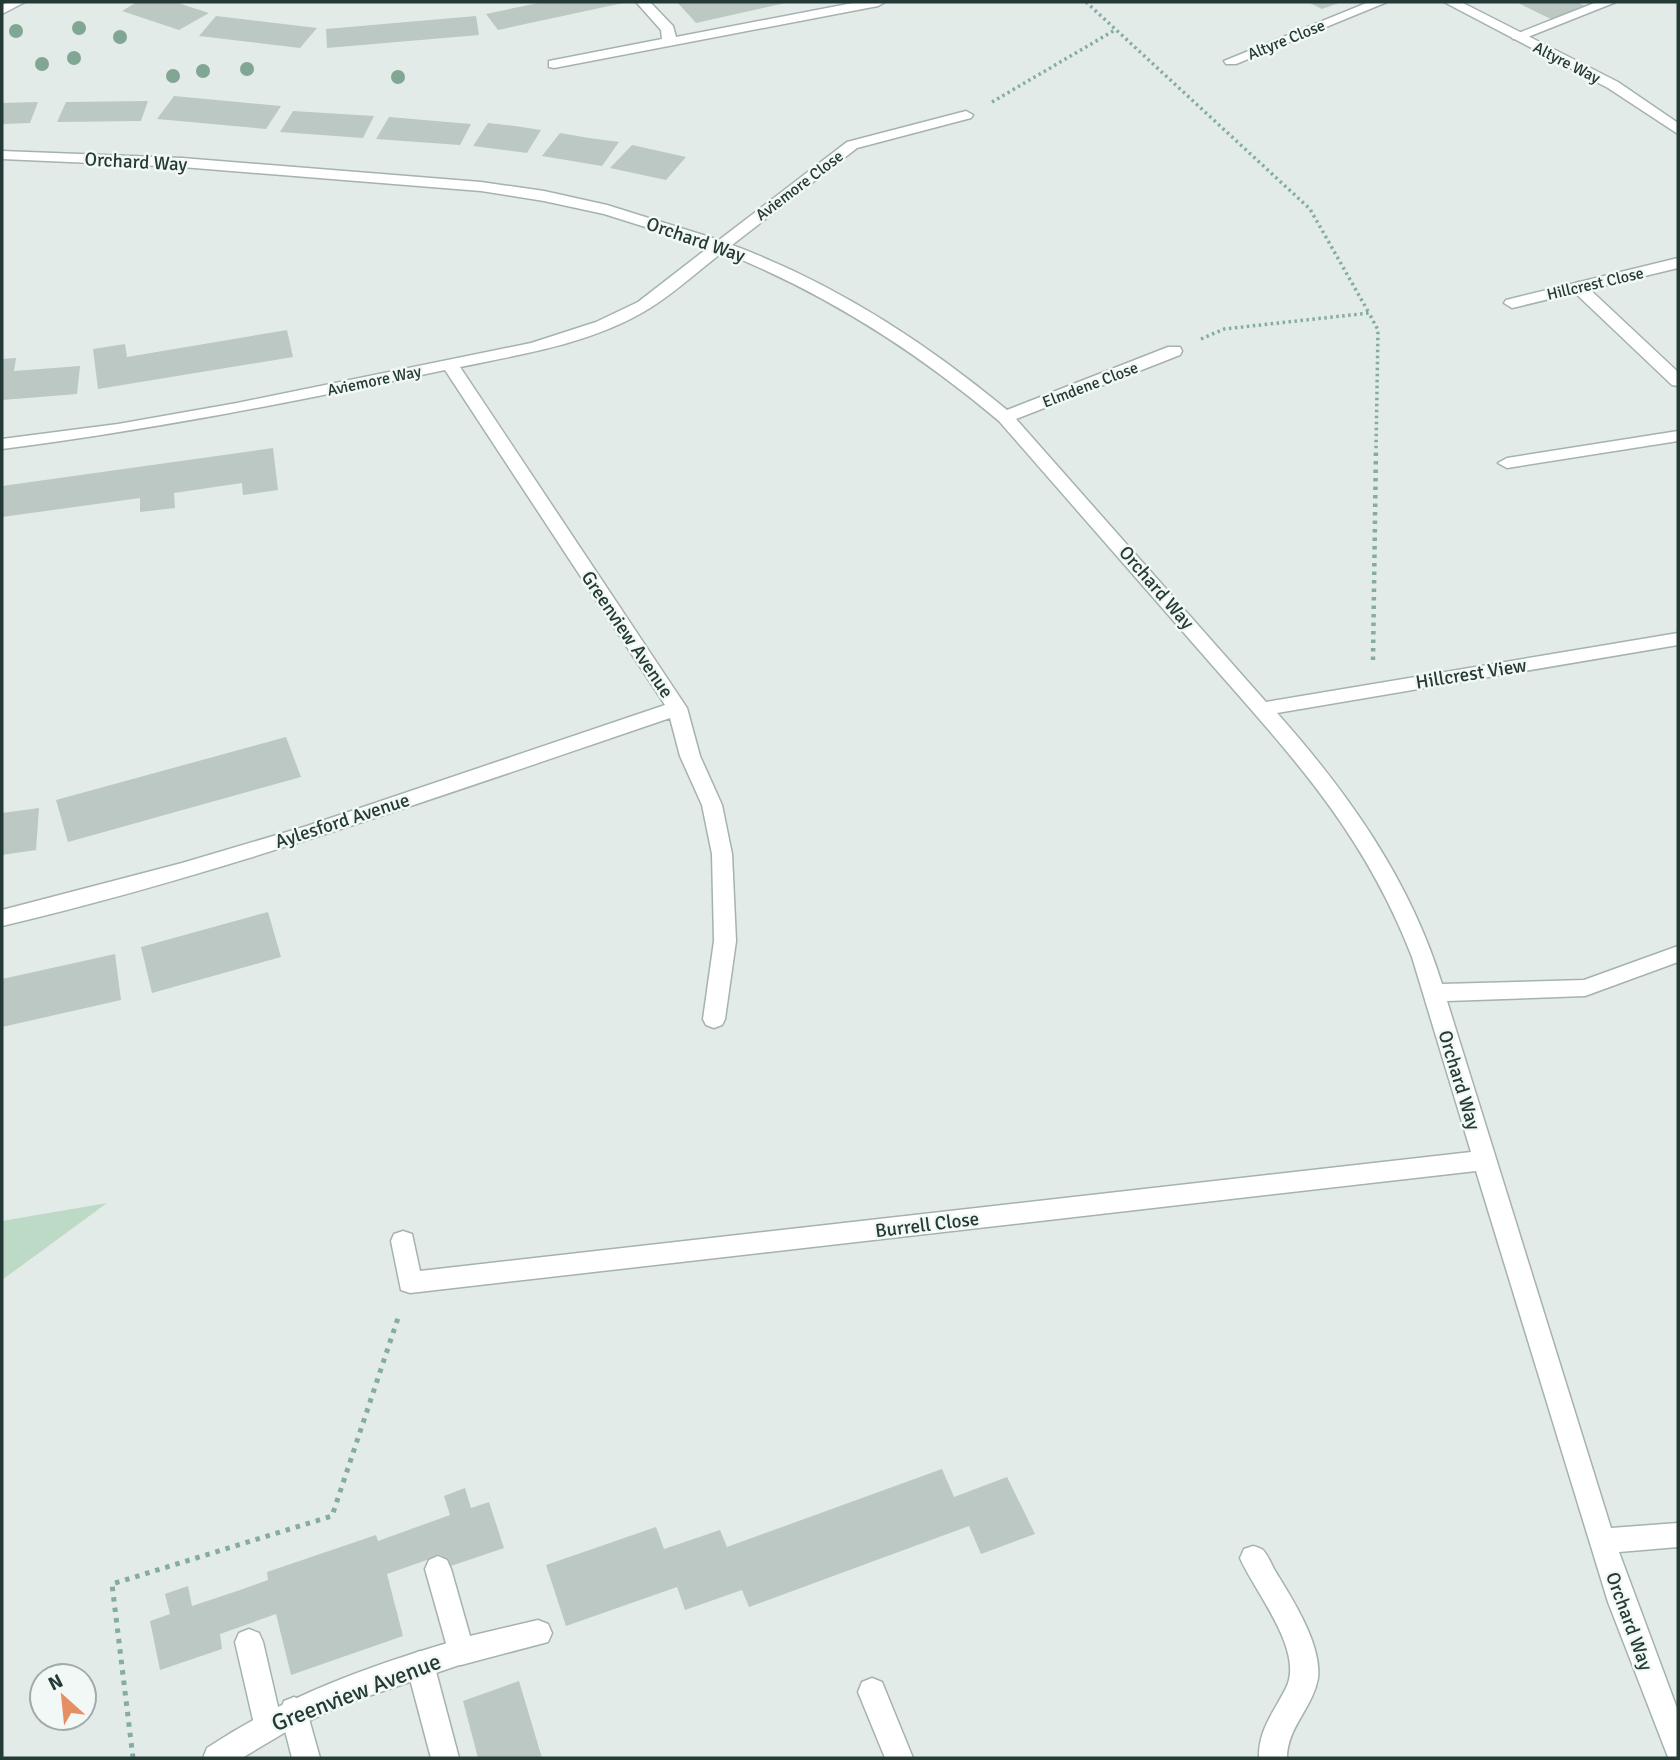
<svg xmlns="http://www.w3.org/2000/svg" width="1680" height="1760" font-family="Signika,sans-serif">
<rect width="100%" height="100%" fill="#e2ebe8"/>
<path fill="#bddac7" d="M107,1203L2,1280V1221Z"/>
<path fill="#bbc8c4" d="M137,2H175L209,13L179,30L122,11Z
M543,2H622L623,3L498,30L486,14Z
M677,2H785V3L696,23Z
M1308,2H1342L1322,9Z
M1516,2H1577L1586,6L1553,20Z
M216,16L317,28L300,48L199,36Z
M476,16L479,35L327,48L326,29Z
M174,96L281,106L266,129L157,119Z
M148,101L141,121L57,122L66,102Z
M38,102L30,123L2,124V103Z
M293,111L374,116L363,138L280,132Z
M389,117L471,124L460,145L376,139Z
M488,123L515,126L541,130L527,153L473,146Z
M560,133L589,138L619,142L602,166L542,156Z
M632,145L686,157L666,180L610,168Z
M287,330L293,357L98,389L93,349L125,344L127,357Z
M16,358L14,371L80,366L77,394L2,400V359Z
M273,448L278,490L243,495L242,483L174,493L175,508L140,512V498L2,517V486Z
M286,737L301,777L68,842L56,800Z
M39,808L36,850L2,855V813Z
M268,912L281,957L152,993L141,947Z
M115,954L121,1000L2,1027V979Z
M942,1469L954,1497L1007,1477L1035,1534L981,1554L969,1526L749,1607L742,1590L685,1610L677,1587L566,1626L546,1565L656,1527L664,1549L720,1530L727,1547Z
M465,1488L471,1508L489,1502L504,1548L445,1568L441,1555L387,1574L403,1636L291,1675L276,1614L220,1634L222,1649L160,1670L150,1621L170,1614L165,1594L188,1586L192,1606L240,1590L268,1580L267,1572L376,1535L378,1541L450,1515L444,1496Z
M519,1681L542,1758H478L463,1701Z"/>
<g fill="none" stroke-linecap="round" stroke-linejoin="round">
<defs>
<path id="lane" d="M8,2H25L2,14V5Z
M636,2H650L673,26L676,37L858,2H885L878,6L554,68L549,67V61L554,60L662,39L661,30Z
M1597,2H1616L1523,39H1513L1511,36Z
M1578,282L1584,284L1678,372V386L1672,385L1572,290L1570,287Z
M1678,431V441L1507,468L1498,463L1507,458Z
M438,1556L447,1560L451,1569L470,1636L538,1620L548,1624L552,1633L548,1642L461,1665L451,1661L425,1569L429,1560Z
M249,1629L259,1633L263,1642L282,1724L278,1734L268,1738L258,1734L254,1724L235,1642L239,1633Z
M420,1651L430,1655L434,1664L459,1758H431L406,1664L410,1655Z
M294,1697L304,1701L320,1758H292L280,1711L284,1701Z"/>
<path id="street" d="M1369,2H1387L1236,64H1226L1224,61Z
M1444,2H1461L1618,82L1678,123V134L1608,88Z
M966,111L973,115L971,118L857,148L732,245C834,283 924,341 1007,410L1168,347H1180L1182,351L1180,355L1016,419L1266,702L1678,633V645L1277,713C1349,794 1410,880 1442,984L1584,980L1678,946V962L1585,996L1447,1001L1611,1528L1678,1523V1547L1619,1552L1678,1711V1758L1668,1757L1608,1602L1476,1171L410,1293L401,1290L391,1241L394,1234L403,1231L412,1234L420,1271L1471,1152L1412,957C1362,828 1287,751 1198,649C1132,573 1065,497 999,421C915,350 825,293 723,252C699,270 676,292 650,308C594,343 523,354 460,367L687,708L700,756L722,805L732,854L736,941L725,1019L722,1025L714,1028L706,1025L703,1019L714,941L712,854L702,805L680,756L670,718C449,793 229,872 2,926V910L182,863L307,826L665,705L445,370C298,401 151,430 2,449V439L118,424L237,403L531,343L596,322L638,302L709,247L604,214L544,201L481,191L182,167L2,159V151L182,158L481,182L544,191L607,205L719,240L847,142Z
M1678,258V268L1512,308L1504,303L1506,300Z
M1253,1546C1255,1546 1262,1549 1263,1550C1267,1554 1271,1563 1274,1569C1291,1597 1322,1644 1318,1678C1313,1708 1287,1727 1287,1758H1259C1258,1730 1274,1712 1286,1688C1305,1651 1254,1591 1240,1558L1244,1549Z
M461,1639L471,1643L475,1652L471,1661L342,1705L284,1733L242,1758H203L207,1748C285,1696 371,1665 461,1639Z
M872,1678L882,1682L913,1758H885L858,1692L862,1682Z"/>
</defs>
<use href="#lane" stroke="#a5b2af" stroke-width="3"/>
<use href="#street" stroke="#a5b2af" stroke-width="3"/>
<path stroke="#85aca3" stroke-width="3.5" stroke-dasharray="2.5 3.5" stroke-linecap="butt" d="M1086,2L1310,209L1369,313
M992,102L1115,30
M1201,339L1224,329L1369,313L1378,330L1376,450"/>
<path stroke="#85aca3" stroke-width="4.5" stroke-dasharray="3.5 5" stroke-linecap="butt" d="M1373,660L1376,448"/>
<path stroke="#85aca3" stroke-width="5" stroke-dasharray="4.5 6" stroke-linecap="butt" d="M133,1758L112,1584L332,1516L399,1315"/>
<use href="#lane" fill="#fff" fill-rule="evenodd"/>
<use href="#street" fill="#fff" fill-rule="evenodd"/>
</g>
<g fill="#81a693">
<circle cx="79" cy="28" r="7"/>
<circle cx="16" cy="31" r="7"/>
<circle cx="120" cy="37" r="7"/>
<circle cx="74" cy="58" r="7"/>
<circle cx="42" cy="64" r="7"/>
<circle cx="247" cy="69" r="7"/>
<circle cx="203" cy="71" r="7"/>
<circle cx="173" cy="76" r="7"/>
<circle cx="398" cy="77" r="7"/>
</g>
<g text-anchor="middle" stroke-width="5" stroke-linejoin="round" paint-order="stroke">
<g font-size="16" fill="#243a36" stroke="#f2f8f5">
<text transform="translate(1286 39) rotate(-22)" y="6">Altyre Close</text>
<text transform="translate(1567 62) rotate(27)" y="6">Altyre Way</text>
<text transform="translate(799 185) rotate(-37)" y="6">Aviemore Close</text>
<text transform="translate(1595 283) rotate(-13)" y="6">Hillcrest Close</text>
<text transform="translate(374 380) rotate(-12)" y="6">Aviemore Way</text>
<text transform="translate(1090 384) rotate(-21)" y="6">Elmdene Close</text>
</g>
<g font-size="19" fill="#243a36" stroke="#f2f8f5">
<text transform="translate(136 161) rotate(3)" y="7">Orchard Way</text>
<text transform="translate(696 239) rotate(19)" y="7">Orchard Way</text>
<text transform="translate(1157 587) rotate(49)" y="7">Orchard Way</text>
<text transform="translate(628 634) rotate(56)" y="7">Greenview Avenue</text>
<text transform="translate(1471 673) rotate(-9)" y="7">Hillcrest View</text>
<text transform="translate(342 820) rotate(-18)" y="7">Aylesford Avenue</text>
<text transform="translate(1460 1080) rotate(73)" y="7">Orchard Way</text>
<text transform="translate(927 1224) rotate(-7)" y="7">Burrell Close</text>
<text transform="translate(1630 1621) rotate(70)" y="7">Orchard Way</text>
</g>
<g font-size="23" fill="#243a36" stroke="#f2f8f5">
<text transform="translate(356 1692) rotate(-21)" y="8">Greenview Avenue</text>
</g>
</g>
<rect width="1680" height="1760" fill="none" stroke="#243a36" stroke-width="7"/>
<g transform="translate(63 1697) rotate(333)"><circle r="33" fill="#f2f8f5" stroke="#a0aca9" stroke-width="2"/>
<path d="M0-5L12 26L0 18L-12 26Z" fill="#e68f65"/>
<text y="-10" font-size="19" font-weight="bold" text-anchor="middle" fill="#243a36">N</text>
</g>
</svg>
